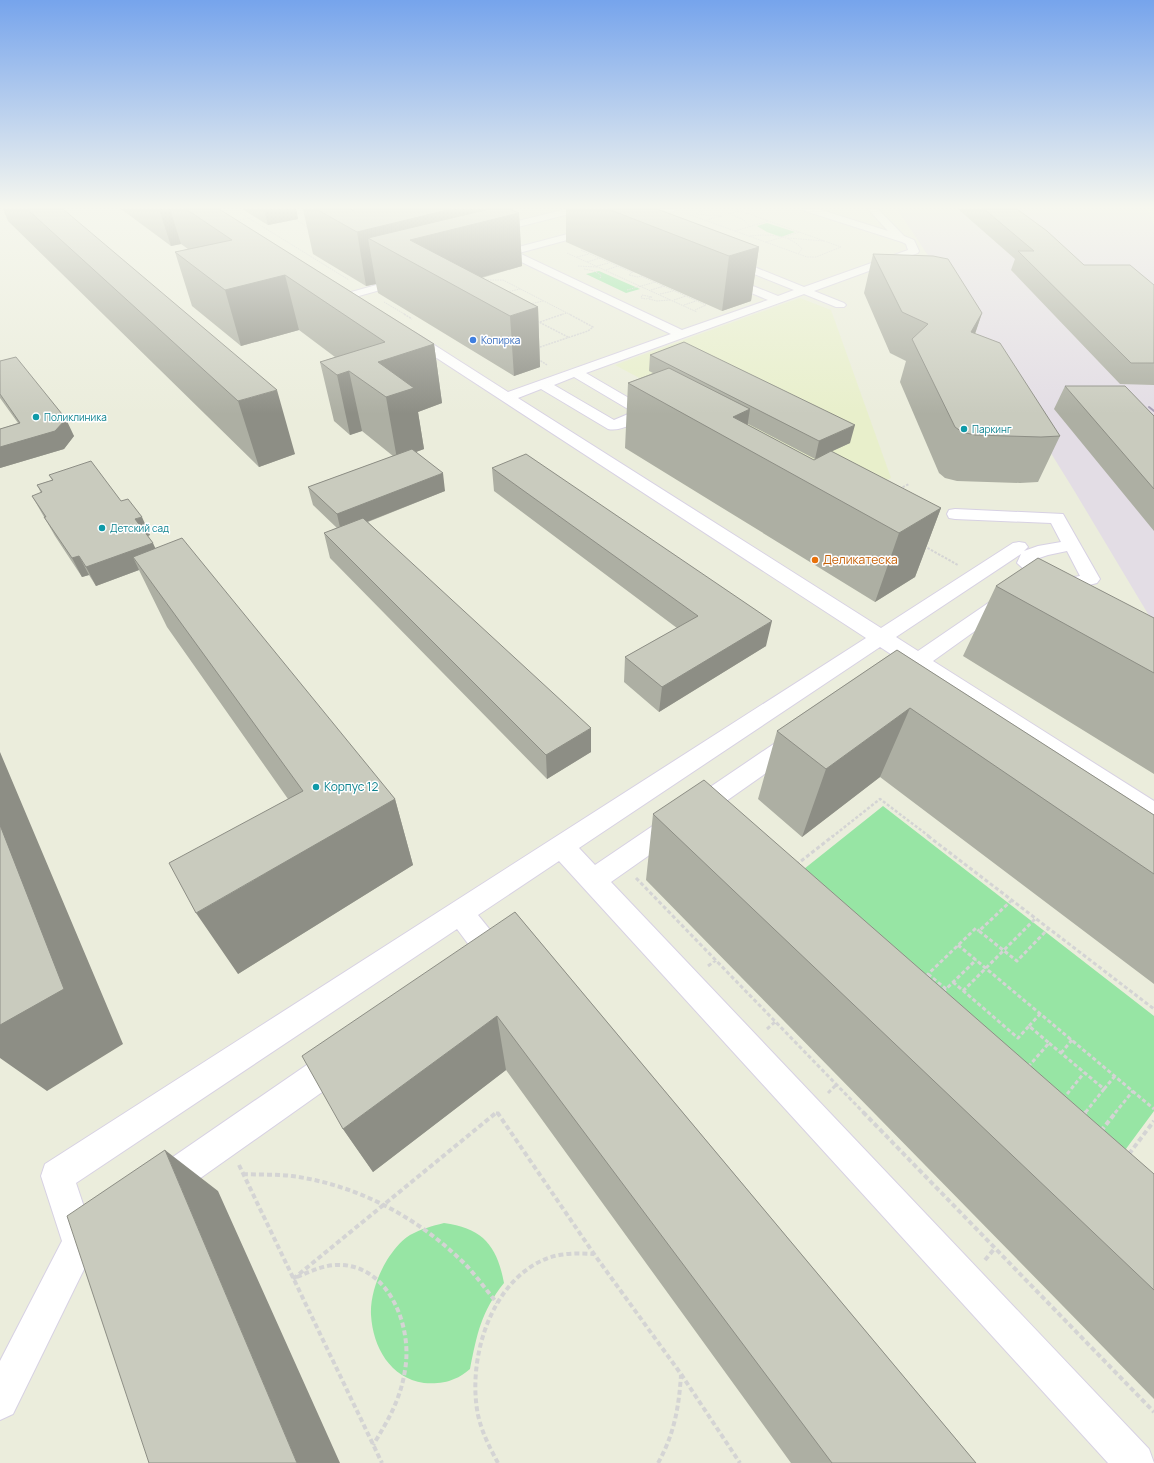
<svg xmlns="http://www.w3.org/2000/svg" width="1154" height="1463" font-family="Manrope,sans-serif">
<rect width="100%" height="100%" fill="#ebeddc"/>
<path fill="#e3dde5" d="M897,209H1147L1154,226V624L1075,492L933,263Z"/>
<path fill="#e8efcb" d="M800,298L831,310L891,478L858,495L615,365Z"/>
<path fill="#97e5a4" d="M767,223L795,232L781,237L767,232L757,226Z
M599,271L640,289L626,293L586,274Z
M883,806L1154,1016V1111L1100,1184L804,869Z
M444,1223C483,1228 497,1246 504,1283C481,1312 477,1334 470,1369C465,1373 460,1377 454,1379C446,1383 434,1384 424,1383C390,1378 373,1347 371,1315C370,1296 378,1275 387,1260C393,1251 400,1241 410,1235C421,1229 432,1226 444,1223Z"/>
<g fill="none" stroke-linecap="round" stroke-linejoin="round">
<defs>
<path id="minor" d="M566,209H583L581,211L490,234L485,231L486,229Z
M659,209H676L674,211L633,222L628,219L630,217Z
M803,209H818L888,231L868,209H878L904,236L914,240L919,251L918,253L814,291L844,303L846,305L844,307H836L804,294L586,373L646,408L649,414L647,417C636,422 620,432 608,429L541,389L518,398L881,628L1013,543L1019,542L1025,543L1028,547L1024,551L1038,546L1061,542L1051,523L955,519L949,518L947,514L949,510L955,509L1063,514L1100,579L1097,583L1069,590L1035,579L1017,563L1021,554L896,637L918,651L1000,595L1007,593L1014,595L1016,599L1014,603L933,661L1154,801V823L1146,820L880,647L579,848L595,865L787,735L795,733L803,735L806,741L803,747L611,882L1149,1449L1154,1463H1108L559,861L478,915L503,946L507,955L503,964L486,972L476,968L472,959L475,953L457,929L76,1183L88,1219L92,1217L104,1222L109,1234L104,1246L91,1255L13,1414L0,1420V1361L62,1241L41,1176L45,1164L866,638L406,338L404,335L406,332H414L508,392L671,334L509,256L492,260L487,257L488,255L501,251L500,250L501,248L505,247L511,249L594,227L597,228L599,230L597,232L519,253L682,330L768,300L720,280L718,278L720,276H728L778,296L794,290L724,262L723,260L724,258H732L804,287L908,250L906,244L902,242L805,211ZM574,377L633,412L614,420L554,385ZM1067,551L1080,576C1063,580 1049,572 1035,562L1036,559L1048,555Z
M405,277L409,278L411,280L409,282L348,299L344,298L342,296L344,294Z
M338,1047L349,1051L353,1062L349,1073L175,1196L163,1200L151,1196L147,1184L151,1172L327,1051Z"/>
</defs>
<use href="#minor" stroke="#d7d1e3" stroke-width="2"/>
<path stroke="#d4d4d4" stroke-width="1" stroke-dasharray="1.5 1" stroke-linecap="butt" d="M234,209L349,280
M219,210L225,209
M698,212L709,209
M685,213L807,257H816L841,247L735,209
M295,214H308
M693,214L722,216
M730,214L744,220L750,227
M293,218L309,228
M706,220L740,211
M235,221L258,216
M735,231L768,221
M750,236C768,234 790,234 802,249L798,254
M788,238L825,241
M766,242L800,232
M581,250L632,272
M567,253L697,312
M577,257L589,254
M587,262L600,258
M578,266L597,267
M597,266L609,263
M584,269L594,271L601,275L600,279
M606,270L618,266
M632,272H640L643,275L638,277L629,275Z
M641,276L706,305L695,310
M485,280H503L571,315
M627,290L659,281
M651,290L664,286
M507,292L520,289
M660,294L673,291
M642,295L652,297L646,299L641,298Z
M649,299L657,301L670,300
M674,300L686,296
M384,302L406,315
M530,304L543,301
M684,305L696,301
M560,315L567,313"/>
<path stroke="#d4d4d4" stroke-width="1.5" stroke-dasharray="2 1" stroke-linecap="butt" d="M404,314L412,319
M537,321L568,337
M540,322L563,314
M537,348L588,331L593,327L569,314
M538,359L547,365"/>
<path stroke="#d4d4d4" stroke-width="2" stroke-dasharray="2.5 1.5" stroke-linecap="butt" d="M899,489L909,484
M924,546L958,565"/>
<path stroke="#d4d4d4" stroke-width="2.5" stroke-dasharray="3 2" stroke-linecap="butt" d="M832,837L880,799L930,837"/>
<path stroke="#d4d4d4" stroke-width="3" stroke-dasharray="4 2.5" stroke-linecap="butt" d="M928,836L1154,1009
M796,865L833,836
M636,878L864,1113
M1012,900L979,931L1017,961L1049,928
M958,945L1154,1109
M708,966L716,960
M928,974L946,989
M926,976L976,928L979,931
M953,982L1018,1038L1029,1026L1049,1043L1028,1067
M963,991L1036,918
M943,992L976,960
M1029,1026L1040,1014
M767,1029L775,1022
M1049,1043L1104,1089L1085,1113
M1061,1053L1072,1040
M1104,1089L1115,1076
M828,1093L836,1085
M1063,1099L1084,1073
M496,1113H498
M1115,1113L1133,1091"/>
<path stroke="#d4d4d4" stroke-width="4" stroke-dasharray="5 3" stroke-linecap="butt" d="M863,1112L1154,1412
M1083,1115L1086,1112
M1101,1131L1116,1112
M1129,1154L1154,1121
M239,1165L382,1463
M243,1174C259,1175 276,1174 292,1176C358,1185 419,1218 466,1265C477,1277 487,1291 497,1303
M985,1260L995,1248
M297,1277C309,1272 321,1266 335,1265C388,1262 413,1326 405,1370C401,1398 388,1421 373,1445
M293,1279L497,1112L594,1254L681,1374L740,1463
M498,1463C490,1448 482,1433 478,1415C467,1360 490,1280 548,1258C562,1253 578,1253 593,1254
M658,1463C674,1435 679,1407 681,1375"/>
<use href="#minor" fill="#fff" fill-rule="evenodd"/>
<path stroke="#a79eb5" stroke-width="2" d="M1149,407L1154,411"/>
</g>
<path fill="#adafa3" d="M3,209H63L295,454L259,467L8,221Z
M121,209H219L434,344L442,403L418,412L424,449L416,452L445,491L368,522L591,752L547,779L330,558L324,533L337,528L313,505L308,487L393,456L362,431L350,435L334,421L320,362L335,357L299,330L241,346L192,306L175,252L188,249L181,244L171,246Z
M242,209H296L298,219L268,225Z
M303,209H351L352,210L519,213L522,266L482,278L538,307L540,367L514,376L378,293L376,284L366,286L313,254Z
M566,209H657L759,247L751,301L722,311L566,242Z
M958,209H1017L1084,265L1154,285V385L1120,384L1011,270L1015,259Z
M873,254L982,313L975,334L1060,436L1038,482L1020,483L957,481L945,478L939,473L900,382L906,361L890,353L864,293Z
M650,355L850,443L815,459L748,424V425L814,460L941,508L915,577L875,602L625,448L628,383L653,373L649,371Z
M0,361L74,436L64,449L0,468V429L18,423L0,398Z
M1065,386L1154,416V531L1054,409Z
M492,468L766,646L659,712L624,682L625,657L677,628L494,491Z
M49,475L121,501L150,535L148,536L155,548L395,799L413,865L238,974L288,799L167,627L139,570L96,586L89,575L82,577L55,536L32,496L41,493L37,485L52,480Z
M996,586L1154,618V774L963,656Z
M897,650L1154,815V984L880,777L802,837L758,799L777,731Z
M653,814L1154,1174V1399L646,880Z
M515,912L976,1463H791L506,1070L373,1172L343,1129Z"/>
<path fill="#8d8e85" d="M159,209H170L181,244L171,246Z
M264,209H296L298,219L268,225Z
M452,209H490L519,213L522,266L454,285L368,238L376,284L366,286L357,232Z
M759,247L751,301L722,311L729,256Z
M285,275L299,330L241,346L225,290Z
M538,307L540,367L514,376L510,316Z
M982,313L968,354L971,332Z
M434,344L442,403L418,412L424,449L397,459L386,397L378,362Z
M349,371L362,431L350,435L337,375Z
M277,390L295,454L259,467L238,401Z
M750,409L744,447L733,417Z
M66,419L74,436L64,449L0,468V447Z
M855,425L850,443L815,459L819,441Z
M443,473L445,491L341,532L337,514Z
M941,508L915,577L875,602L899,533Z
M142,517L150,535L143,538L135,519Z
M153,543L161,561L133,557L139,570L96,586L86,567Z
M79,556L89,575L82,577L72,558Z
M772,621L766,646L659,712L662,687Z
M910,708L880,777L802,837L826,769Z
M591,728V752L547,779L546,755Z
M0,752L123,1044L47,1091L0,1058Z
M395,799L413,865L238,974L196,913Z
M497,1016L506,1070L373,1172L343,1129Z
M165,1150L218,1191L340,1463H297Z"/>
<path fill="#c9cbbe" stroke="#8d8e85" d="M27,209H63L277,390L238,401Z
M186,209H219L434,344L378,362L414,388L386,397L349,371L337,375L320,362L385,342L285,275L225,290L175,252L232,240Z
M316,209H351L352,210L356,209H452L357,232Z
M489,209H510L519,213L410,240L538,307L510,316L368,238Z
M608,209H657L759,247L729,256Z
M984,209H1017L1047,231L1084,265H1130L1154,285V363H1131L1018,251H1034Z
M873,254L933,256L948,259L982,313L971,332L1000,343L1060,436L1041,437L975,435L962,432L955,427L912,339L928,324L902,312Z
M684,342L855,425L819,441L650,355Z
M16,357L66,419L55,431L0,447V429L20,423L0,394V361Z
M669,368L750,409L733,417L814,460L831,451L941,508L899,533L628,383Z
M1065,386H1125L1154,416V489Z
M412,449L443,473L337,514L308,487Z
M526,454L772,621L662,687L625,657L698,616L492,468Z
M91,461L121,501L128,499L142,517L135,519L153,543L86,567L79,556L72,558L44,517H46L32,496L42,492L37,485L53,480L49,475Z
M363,518L591,728L546,755L324,533Z
M182,538L395,799L196,913L169,863L303,791L133,557Z
M1038,558L1154,618V673L996,586Z
M897,650L1154,815V874L910,708L826,769L777,731Z
M704,780L1154,1174V1290L653,814Z
M0,825L64,989L0,1025Z
M515,912L976,1463H832L497,1016L343,1129L302,1056Z
M165,1150L297,1463H149L67,1216Z"/>
<linearGradient id="sky" x2="0" y2="1"><stop stop-color="#76a4ec"/><stop offset="0.5" stop-color="#f6f7ef"/><stop offset="1" stop-color="#f6f7ef" stop-opacity="0"/></linearGradient>
<rect width="1154" height="414" fill="url(#sky)"/>
<circle fill="#3f7fe0" stroke="#fff" stroke-width="1.5" cx="473" cy="340" r="4"/>
<g fill="#0f9aa8" stroke="#fff" stroke-width="1.5">
<circle cx="36" cy="417" r="4"/>
<circle cx="964" cy="429" r="4"/>
<circle cx="102" cy="528" r="4"/>
<circle cx="316" cy="787" r="4"/>
</g>
<circle fill="#e8710a" stroke="#fff" stroke-width="1.5" cx="815" cy="560" r="4"/>
<g text-anchor="middle" stroke-width="3" stroke-linejoin="round" paint-order="stroke">
<g font-size="10" fill="#366cbe" stroke="#fff" text-anchor="start">
<text x="481" y="344">Копирка</text>
</g>
<g font-size="10" fill="#0d838f" stroke="#fff" text-anchor="start">
<text x="44" y="421">Поликлиника</text>
<text x="972" y="433">Паркинг</text>
<text x="110" y="532">Детский сад</text>
</g>
<g font-size="12" fill="#c56008" stroke="#fff" text-anchor="start">
<text x="823" y="564">Деликатеска</text>
</g>
<g font-size="12" fill="#0d838f" stroke="#fff" text-anchor="start">
<text x="324" y="791">Корпус 12</text>
</g>
</g>
</svg>
